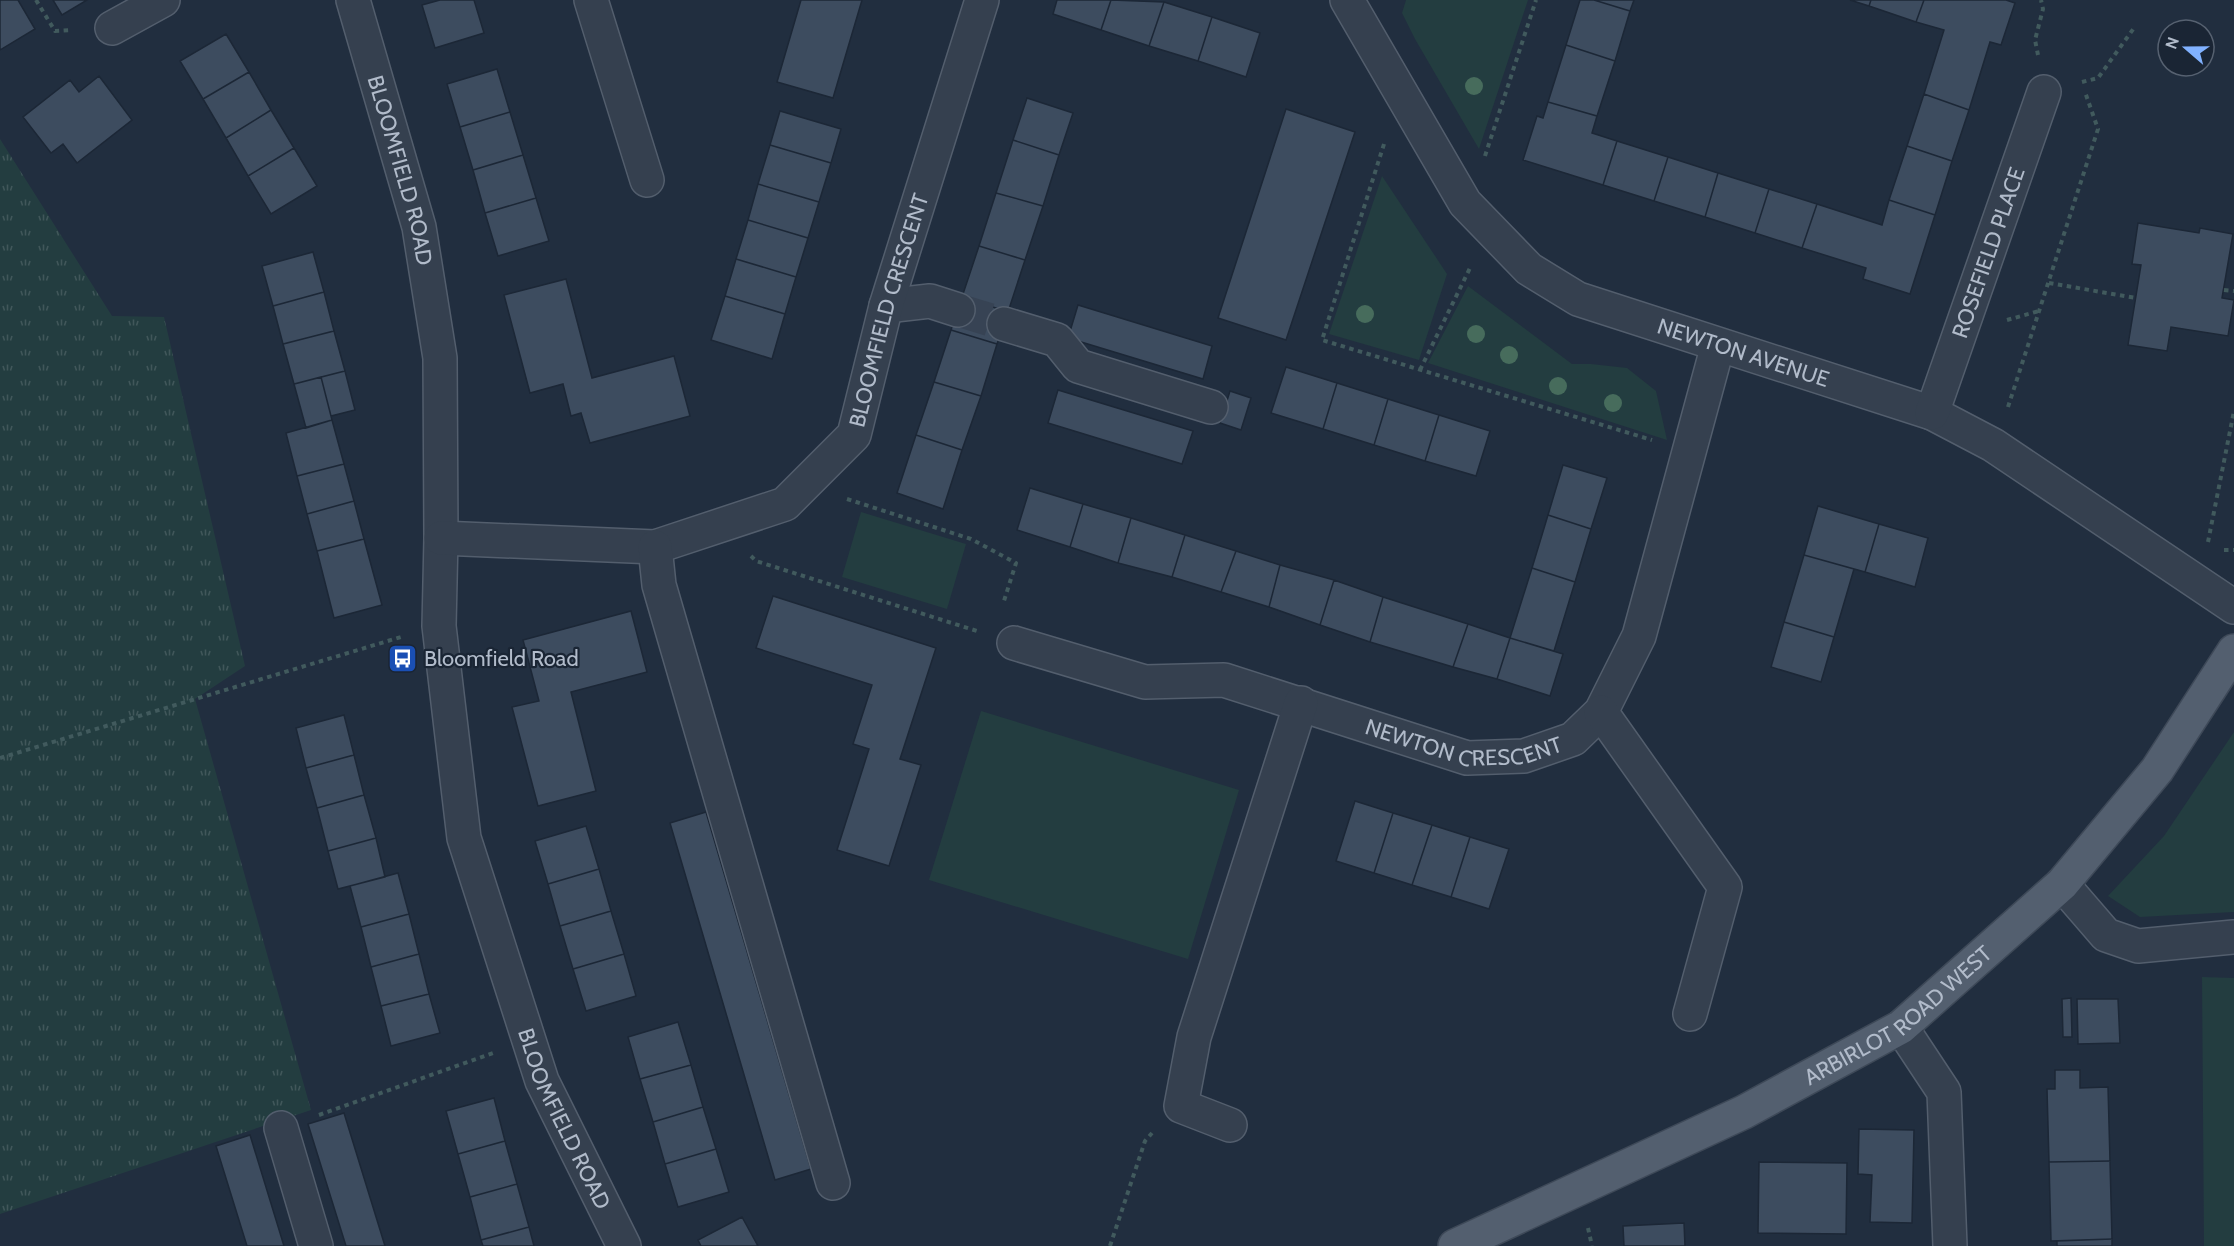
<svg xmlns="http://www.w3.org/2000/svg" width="2234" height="1246" font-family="Cabin,sans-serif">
<defs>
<pattern id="park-tufts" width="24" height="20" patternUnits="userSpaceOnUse" patternTransform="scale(1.5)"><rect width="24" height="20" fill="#233d40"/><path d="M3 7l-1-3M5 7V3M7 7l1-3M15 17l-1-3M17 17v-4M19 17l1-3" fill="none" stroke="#41575a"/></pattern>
</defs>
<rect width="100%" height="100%" fill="#212e3f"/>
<path fill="#233d40" d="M1406,0H1528L1479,149L1415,39L1402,13Z
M1382,176L1447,274L1419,360L1329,334Z
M1468,286L1572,364H1591L1627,368L1656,391L1667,440L1428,363Z
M861,512L966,544L947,609L842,577Z
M981,711L1239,790L1188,959L929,880Z
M2234,732V912L2140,917L2108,896L2164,836Z
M2202,977L2234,978V1246H2204Z"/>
<path fill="url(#park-tufts)" d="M0,139L112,316L164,317L245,666L195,699L311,1110L0,1214Z"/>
<path fill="#3d4c5f" stroke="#1c2736" stroke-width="1.5" d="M0,0H18L35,29L0,50Z
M53,0H87L62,15Z
M440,0H474L484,33L435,48L422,5Z
M801,0H862L833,98L777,82Z
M1057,0H1111L1101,30L1053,14Z
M1111,0L1164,2L1149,46L1101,30Z
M1580,0H1594L1630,11L1615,61L1566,45Z
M1594,0H1634L1630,11Z
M1850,0H1871L1869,6Z
M1871,0H1924L1916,22L1869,6Z
M1924,0H2006L2015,3L2001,45L1990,42L1969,110L1924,94L1944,30L1916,22Z
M1164,2L1212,17L1198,61L1149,46Z
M1212,17L1260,33L1246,77L1198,61Z
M226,34L249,72L203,99L180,61Z
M1566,45L1615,61L1597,116L1548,102Z
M497,69L510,112L460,127L447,84Z
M249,72L271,110L226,138L203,99Z
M99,76L132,120L77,163L63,144L51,153L23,117L70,80L79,92Z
M1924,94L1969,110L1952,161L1907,146Z
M1027,98L1073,113L1059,155L1013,140Z
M1548,102L1597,116L1592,133L1617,141L1603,185L1523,160L1537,116L1543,118Z
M1286,109L1355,132L1286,340L1218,318Z
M271,110L294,148L248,176L226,138Z
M780,111L841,129L831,163L770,145Z
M510,112L523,155L473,170L460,127Z
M1013,140L1059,155L1043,206L996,193Z
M1617,141L1668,157L1654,201L1603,185Z
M770,145L831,163L819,202L758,184Z
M1907,146L1952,161L1935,215L1889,200Z
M294,148L317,186L271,214L248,176Z
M523,155L536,198L485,213L473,170Z
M1668,157L1718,173L1705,217L1654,201Z
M1718,173L1769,189L1755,233L1705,217Z
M758,184L819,202L808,238L748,220Z
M1769,189L1817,204L1802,248L1755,233Z
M996,193L1043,206L1025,260L979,246Z
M536,198L549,241L498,256L485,213Z
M1889,200L1935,215L1910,294L1863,279L1866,268L1802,248L1817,204L1882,225Z
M748,220L808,238L796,277L736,259Z
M2138,223L2199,233L2200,228L2233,234L2222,298L2234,300L2228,336L2171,327L2167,351L2128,345L2141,265L2132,264Z
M979,246L1025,260L1008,312L962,297Z
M313,252L324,292L273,306L262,266Z
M736,259L796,277L785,314L725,296Z
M566,279L592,378L674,356L690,416L590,443L581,413L571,416L563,384L530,393L504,295Z
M324,292L334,331L283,344L273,306Z
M725,296L785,314L772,359L711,340Z
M962,297L1008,312L997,344L951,330Z
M1078,305L1212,346L1203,379L1068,338Z
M951,330L997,344L981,396L934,382Z
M334,331L345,371L294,384L283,344Z
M1286,367L1337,383L1323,429L1271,413Z
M345,371L355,410L331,416L321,377Z
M321,377L332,420L306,428L294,384Z
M934,382L981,396L962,450L916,435Z
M1337,383L1388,399L1374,445L1323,429Z
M1058,390L1193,431L1182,464L1048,423Z
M1230,391L1251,398L1241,430L1220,423Z
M1388,399L1439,415L1425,461L1374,445Z
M1439,415L1490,431L1476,476L1425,461Z
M332,420L344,464L297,476L286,433Z
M916,435L962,450L943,509L897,493Z
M344,464L354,501L307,514L297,476Z
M1563,465L1607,478L1591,529L1548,515Z
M1030,488L1083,504L1070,547L1017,530Z
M354,501L364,539L317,551L307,514Z
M1083,504L1131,518L1118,563L1070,547Z
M1818,506L1879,524L1865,572L1804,555Z
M1548,515L1591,529L1575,582L1532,568Z
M1131,518L1185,535L1172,577L1118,563Z
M1879,524L1928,538L1915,587L1865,572Z
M1185,535L1236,551L1221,592L1172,577Z
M364,539L382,605L334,618L317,551Z
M1236,551L1280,565L1269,607L1221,592Z
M1804,555L1854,569L1834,637L1784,622Z
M1280,565L1334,580L1320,625L1269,607Z
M1532,568L1575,582L1554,651L1510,638Z
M1334,580L1383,597L1370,642L1320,625Z
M773,596L936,648L900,759L921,765L889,866L837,850L869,749L853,744L872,685L756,648Z
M1383,597L1468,624L1453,667L1370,642Z
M631,611L647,672L571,692L596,791L538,806L512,707L539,701L523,640Z
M1784,622L1834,637L1821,682L1771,667Z
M1468,624L1510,638L1497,679L1453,667Z
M1510,638L1563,654L1550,696L1497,679Z
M344,715L354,755L306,768L296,728Z
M354,755L364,795L317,808L306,768Z
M364,795L376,838L328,851L317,808Z
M1355,801L1393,813L1374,873L1336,861Z
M706,812L811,1169L775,1180L670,823Z
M1393,813L1432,825L1412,885L1374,873Z
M1432,825L1470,837L1451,897L1412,885Z
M586,826L599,869L548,884L535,841Z
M1470,837L1509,849L1489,909L1451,897Z
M376,838L385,877L338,889L328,851Z
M599,869L611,911L560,926L548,884Z
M398,873L409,914L361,927L350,886Z
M611,911L624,954L573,969L560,926Z
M409,914L419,954L371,967L361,927Z
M419,954L429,994L381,1006L371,967Z
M624,954L636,996L586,1011L573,969Z
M429,994L440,1033L391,1046L381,1006Z
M2071,998L2072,1037H2063L2062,999Z
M2077,999H2118L2120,1043L2078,1044Z
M678,1022L691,1065L640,1079L628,1037Z
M691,1065L703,1107L653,1122L640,1079Z
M2055,1070H2080V1088L2108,1087L2110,1161L2049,1162L2047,1089H2055Z
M494,1098L505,1141L458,1154L446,1111Z
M703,1107L716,1149L665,1164L653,1122Z
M344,1113L385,1246H346L308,1124Z
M1859,1129L1914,1130L1912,1223L1870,1222L1872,1175L1858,1174Z
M250,1135L284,1246H247L216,1146Z
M505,1141L517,1184L470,1197L458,1154Z
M716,1149L729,1192L678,1207L665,1164Z
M2110,1161L2112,1239L2051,1241L2049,1162Z
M1759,1162L1847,1163L1846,1234L1758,1233Z
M517,1184L529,1227L481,1240L470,1197Z
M742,1217L758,1246H701L698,1240Z
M1684,1223L1685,1246H1624L1623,1226Z
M529,1227L534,1246H483L481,1240Z
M2112,1239V1246H2057V1241Z"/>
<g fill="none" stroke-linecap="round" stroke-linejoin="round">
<path stroke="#374354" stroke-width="33" stroke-dasharray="33 16" stroke-linecap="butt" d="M958,310L1004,324"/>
<defs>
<g id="minor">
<path id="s1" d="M353,0L419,227L440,358L441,538L439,626L464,838L542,1081L624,1246"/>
<path d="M591,0L647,180"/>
<path id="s2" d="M1347,0L1465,203L1529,269L1578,299L1932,413L1993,445L2234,607"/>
<path d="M112,28L163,0"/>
<path d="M886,306L930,301L958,310"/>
<path d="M1004,324L1057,340L1078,366L1211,407"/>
<path id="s3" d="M1932,413L2044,92"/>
<path id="s4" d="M441,538L655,547L785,504L854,435L886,306L982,0"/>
<path d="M655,547L659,585L833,1183"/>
<path id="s5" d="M1014,643L1145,682L1224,680L1467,758L1524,756L1573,739L1601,712L1639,636L1718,345"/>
<path d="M1601,712L1725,887L1690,1014"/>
<path d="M2062,884L2106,935L2138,946L2234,937"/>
<path d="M1901,1027L1944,1092L1950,1246"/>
<path d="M1230,1125L1181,1106L1194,1037L1301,703"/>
<path d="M281,1128L316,1246"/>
</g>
<g id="major">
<path id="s6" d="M1455,1246L1744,1112L1901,1027L2062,884L2157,770L2234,651"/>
</g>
</defs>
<use href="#minor" stroke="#535e6d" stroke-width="36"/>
<use href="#major" stroke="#3e4958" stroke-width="36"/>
<path stroke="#415a5d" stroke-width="4" stroke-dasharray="4.5 4.5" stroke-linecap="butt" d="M36,0L55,31L72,30
M2038,55L2035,40L2043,9L2041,0
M2082,82L2098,78L2134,28
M1384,144L1322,340L1652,440
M1485,156L1536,0
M2049,283L2136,298
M2224,290L2234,291
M2007,320L2039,311
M1420,370L1471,266
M2008,407L2098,129L2085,92
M847,499L971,539L1016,563L1003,604
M2208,542L2234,411
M2224,550H2234
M751,556L756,561L977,631
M0,758L401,637
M319,1115L493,1053
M1588,1228L1592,1246
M1110,1246L1145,1141L1152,1133"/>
<use href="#minor" stroke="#35404f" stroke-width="33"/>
<use href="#major" stroke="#535f6f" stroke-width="33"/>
</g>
<g fill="#476c5c">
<circle cx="1474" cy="86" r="9"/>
<circle cx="1365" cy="314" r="9"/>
<circle cx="1476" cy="334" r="9"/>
<circle cx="1509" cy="355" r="9"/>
<circle cx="1558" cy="386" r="9"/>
<circle cx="1613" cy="403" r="9"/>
</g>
<defs>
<symbol id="bus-square" viewBox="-11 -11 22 22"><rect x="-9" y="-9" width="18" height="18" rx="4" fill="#1a4fb4" stroke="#1a2534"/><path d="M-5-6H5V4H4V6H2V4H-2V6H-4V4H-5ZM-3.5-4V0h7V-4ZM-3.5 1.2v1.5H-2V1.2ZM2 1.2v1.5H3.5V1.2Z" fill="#fff"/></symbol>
</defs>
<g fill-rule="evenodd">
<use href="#bus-square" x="386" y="642" width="33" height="33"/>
</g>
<g text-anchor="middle" stroke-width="4.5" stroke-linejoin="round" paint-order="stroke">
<g font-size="22" fill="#b1bbca" stroke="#1a2534">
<text dy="8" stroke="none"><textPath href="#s1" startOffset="177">BLOOMFIELD ROAD</textPath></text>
<text dy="8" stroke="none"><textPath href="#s3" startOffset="170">ROSEFIELD PLACE</textPath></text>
<text dy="8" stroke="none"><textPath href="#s4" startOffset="578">BLOOMFIELD CRESCENT</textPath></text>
<text dy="8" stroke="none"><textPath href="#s2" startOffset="558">NEWTON AVENUE</textPath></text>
<text dy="8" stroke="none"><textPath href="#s5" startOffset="466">NEWTON CRESCENT</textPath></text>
<text dy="8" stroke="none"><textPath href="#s6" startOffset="501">ARBIRLOT ROAD WEST</textPath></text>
<text dy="8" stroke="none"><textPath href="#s1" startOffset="1149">BLOOMFIELD ROAD</textPath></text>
</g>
<g font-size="22" fill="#b1bbca" stroke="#1a2534" text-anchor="start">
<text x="424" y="666">Bloomfield Road</text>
</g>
</g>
<g transform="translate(2186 48) rotate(290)"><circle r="28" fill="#1a2534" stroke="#566170" stroke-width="1.5"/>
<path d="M0-4.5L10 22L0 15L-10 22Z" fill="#81b2ff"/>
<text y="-9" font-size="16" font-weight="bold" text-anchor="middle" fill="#b1bbca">N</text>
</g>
</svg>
